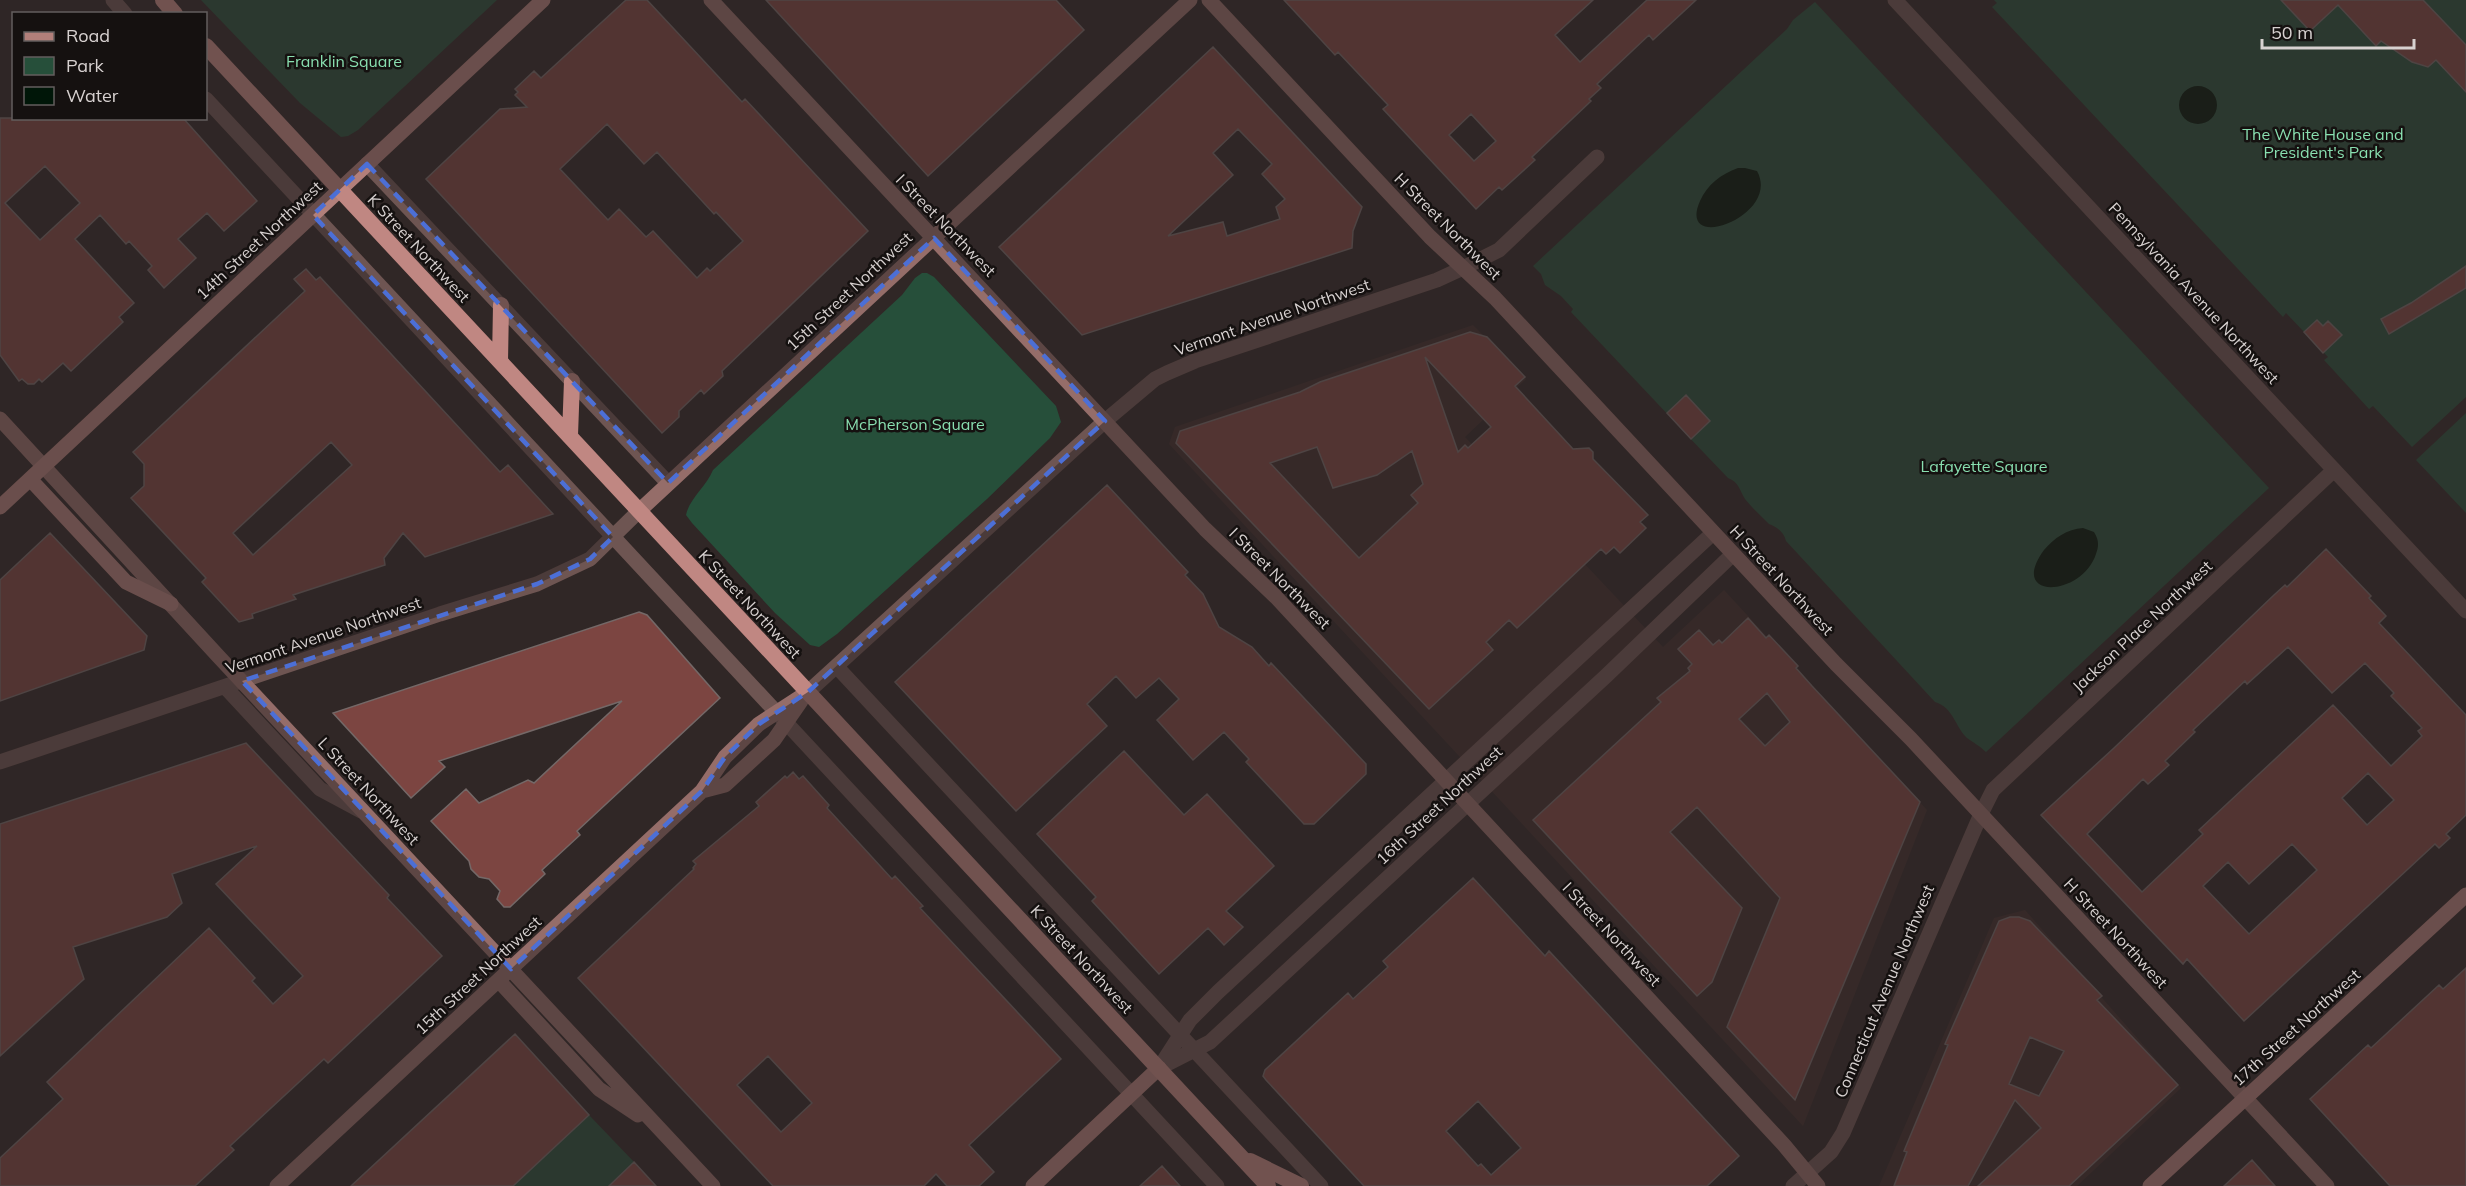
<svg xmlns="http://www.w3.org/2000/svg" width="2466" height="1186" font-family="Mulish,sans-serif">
<rect width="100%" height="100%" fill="#302726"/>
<path fill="#3f2e2c" d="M1473,325L1526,379L1465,437L1663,647L1724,590L1927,810L1803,1126L1169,444L1175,427Z
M2025,910L2181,1088L2077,1186H1879L1994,918Z"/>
<path fill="#264f3a" d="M201,0H497L358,130L348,136L341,137L300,103Z
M1994,0H2466V397L2412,447L2373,406L2369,409L2324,360L2328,357L2286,313L2283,317L1992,7L1997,3Z
M1815,2L2269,488L1986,752C1980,746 1974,743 1967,738C1955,727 1954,708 1935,702L1786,541C1784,532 1777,527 1769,524C1761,516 1752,508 1745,499C1740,491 1739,482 1728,478L1684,432L1686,430L1675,419L1673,420L1571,312L1573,309L1561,296L1545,285L1541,274L1533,266L1787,29L1793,20Z
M922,273H927L934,277L1056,406L1061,422L1050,438L987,499L837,634L819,647L810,645L775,613L692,523L686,515C689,499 706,487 713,470L902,295L915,278Z
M2466,413V513L2416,460Z
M589,1115L634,1162L609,1186H513Z"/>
<path fill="#001608" d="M2179 105a19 19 0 1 1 38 0a19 19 0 1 1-38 0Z
M1738,168H1745L1757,171C1782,216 1676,255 1700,201C1707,185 1721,174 1738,168Z
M2083,528L2094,532C2099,540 2099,546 2096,554C2082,597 2007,601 2044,550C2054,538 2067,529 2083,528Z"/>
<path fill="#7c4541" stroke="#746867" stroke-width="1.5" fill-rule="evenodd" d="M626,0H647L742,102L745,99L868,231L722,371L723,376L704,394L701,390L679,411V417L662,433L426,179L500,109L527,107L515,95L518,92L515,89L534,71L541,78ZM607,124L644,164L657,152L714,214L716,212L743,241L710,271L707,268L697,278L653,231L646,237L619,209L608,220L560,169Z
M766,0H1056L1084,30L928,176Z
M1284,0H1593L1555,35L1580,62L1647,0H1696L1653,40L1649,35L1597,84L1601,88L1589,99L1591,101L1532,157L1535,160L1502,190L1499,187L1476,209L1383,109L1388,105L1338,52L1335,55ZM1471,114L1496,141L1474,161L1449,135Z
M2281,0H2423L2466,45V92L2436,60L2428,67L2412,62L2381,41L2376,46L2338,5L2310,31Z
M1213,47L1362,207L1353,231L1352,248L1082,335L999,247ZM1238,129L1272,164L1262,174L1285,199L1276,207L1280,219L1227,236L1223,222L1168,236L1233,175L1213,153Z
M0,118H183L257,201L224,231L207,213L178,239L196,258L164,288L148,270L152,266L129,241L126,244L100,215L75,239L134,303L119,317L123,322L71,371L63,363L42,382L39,379L34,384H28L22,379L19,381L0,355ZM45,166L80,203L40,240L5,203Z
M2466,266V288L2389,334L2381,319L2411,303Z
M306,269L316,280L320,277L500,472L508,465L553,514L425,557L403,533L384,558L385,565L293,595L296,599L252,614L253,618L239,622L202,582L206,578L131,498L144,486V464L133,452L305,291L294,279ZM331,442L352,465L253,555L233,533Z
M2317,320L2323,326L2328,321L2342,335L2323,353L2304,332Z
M1470,332L1487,337L1525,377L1515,386L1573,449L1589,448L1593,452V459L1648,515L1640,522L1646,528L1620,553L1614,547L1606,554L1601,549L1517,628L1509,620L1486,642L1493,650L1429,709L1176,443L1180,431L1300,392L1320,382ZM1425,357L1491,427L1468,448L1465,445L1458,452ZM1317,447L1333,488L1377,475L1412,451L1423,484L1411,495L1418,503L1359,558L1270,463Z
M1686,395L1710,421L1691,439L1667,413Z
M1107,485L1188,572L1185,575L1203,594L1219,627L1252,647L1269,666L1271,663L1366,764V774L1314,824H1304L1246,762L1249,759L1224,732L1193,760L1157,720L1179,699L1159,678L1136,698L1116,676L1087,704L1107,726L1016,811L895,682Z
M50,533L147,636L144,650L0,701V580Z
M2326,549L2371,596L2369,598L2386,616L2379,623L2466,715V815L2446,834L2450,838L2439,848L2435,844L2244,1021L2187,959L2183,964L2041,815L2114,748L2274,595L2285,585L2287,587ZM2288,647L2332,693L2365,663L2394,693L2391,696L2422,728L2418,731L2422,736L2391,766L2333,705L2199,830L2203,834L2142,892L2087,834L2143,779L2148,784L2169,765L2165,761L2195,732L2193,730L2245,681L2247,684ZM2368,773L2394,800L2367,825L2342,798ZM2292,844L2317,870L2249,934L2203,886L2228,862L2249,884Z
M639,612L647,615L720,698L577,831L580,835L542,870L545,874L510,907H504L497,899L500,891L489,879L479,877L471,869L469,861L431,821L466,789L479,803L528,780L534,783L622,701L439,761L445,767L411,798L333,713Z
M1748,618L1766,638L1769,635L1798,666L1796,668L1812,686L1920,802L1795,1100L1727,1027L1780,898L1697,807L1670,832L1742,908L1712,982L1697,996L1533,820L1661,702L1657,698L1690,671L1688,668L1692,664L1678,649L1699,630L1713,645L1719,640L1722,643ZM1767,693L1790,722L1765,746L1739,719Z
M246,743L389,895L387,898L442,956L328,1063L324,1059L230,1146L234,1150L195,1186H0V1158L63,1099L47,1082L209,928L255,978L252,981L273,1004L303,976L216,884L257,846L172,874L182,903L167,917L73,947L84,979L0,1056V824Z
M1124,751L1184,815L1207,794L1274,866L1226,911L1243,927L1224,945L1208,928L1159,974L1092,901L1096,897L1037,834Z
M793,772L799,779L803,776L829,805L827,808L892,879L895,876L923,906L920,908L1061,1059L969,1145L994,1172L979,1186H947L936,1174L924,1186H773L578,978L694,869L693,868L696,864L693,861L759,806L756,802L785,776L787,778ZM768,1056L812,1103L781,1132L737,1085Z
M1473,878L1545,956L1549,951L1739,1156L1707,1186H1364L1266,1080L1263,1076L1265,1070L1348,993L1353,999L1388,967L1383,961ZM1478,1101L1521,1148L1491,1175L1481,1164L1478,1166L1446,1131Z
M2010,917H2019L2030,921L2102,996L2097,1000L2178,1085L2069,1186H1978L2041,1128L2015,1100L1968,1186H1894L1907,1152L1904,1151L1948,1045L1945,1044L1999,921ZM2030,1037L2064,1051L2039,1096L2009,1084Z
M2466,968V1186H2390L2310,1099L2368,1045L2371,1048L2439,985L2443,989Z
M515,1034L589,1115L513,1186H351Z
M2252,1160L2275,1186H2224Z
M634,1162L656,1186H609Z
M1162,1166L1180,1186H1140Z"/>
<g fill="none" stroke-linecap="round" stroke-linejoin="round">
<path stroke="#6e5552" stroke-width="15" d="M1895,0L2466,611
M1463,268L1499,250L1597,157
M1981,814L1993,790L2334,470"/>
<path stroke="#6e5552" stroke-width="15" d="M113,0L125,14
M206,99L1217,1186
M367,164L668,483
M837,667L1321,1186
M225,687L320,789L361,811
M808,692L1105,421L1155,379L1167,373L1195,361L1437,280L1463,268
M0,762L440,614L537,584L590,559L639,511
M1159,1068L1210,1042L1606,676L1733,554
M1159,1068L1190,1020L1218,992L1713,533
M1793,1186L1831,1152L1843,1133L1981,814"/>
<path stroke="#956d69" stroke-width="15" d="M711,0L1205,529L1276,597L1784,1145L1818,1186
M1209,0L1430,237L1495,298L1836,664L1911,739L2327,1186
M0,419L219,657L713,1186
M639,511L1190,0
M702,791L725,785L774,740L801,701
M499,981L599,1089L638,1115
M277,1186L702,791L725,757L759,724L808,692"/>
<path stroke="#b27f7a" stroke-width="15" d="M30,479L126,582L171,604
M0,507L543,0
M1033,1186L1159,1068
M2150,1186L2466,895"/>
<path stroke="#c08782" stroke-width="16" d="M163,0L175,14
M206,46L1268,1186
M500,361L501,305
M570,435L572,381
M1250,1161L1301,1186"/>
</g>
<path d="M0 0H2466V1186H0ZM367,164L668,483L934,238L1105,421L808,692L759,724L725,757L702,791L511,969L242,681L537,584L590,559L613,537L313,215Z" fill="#302726" fill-opacity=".55" fill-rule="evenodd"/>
<path fill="none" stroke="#4c6fd6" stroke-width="4.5" stroke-dasharray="12 8" stroke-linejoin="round" d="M367,164L668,483L934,238L1105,421L808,692L759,724L725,757L702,791L511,969L242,681L537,584L590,559L613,537L313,215Z"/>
<g text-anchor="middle" stroke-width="5" stroke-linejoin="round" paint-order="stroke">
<g font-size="16" fill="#89dfb0" stroke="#151110">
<text x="344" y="67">Franklin Square</text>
<text x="2323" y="140">The White House and<tspan x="2323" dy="18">President's Park</tspan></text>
<text x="915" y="430">McPherson Square</text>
<text x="1984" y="472">Lafayette Square</text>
</g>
<g font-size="16" fill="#d7d1d0" stroke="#151110">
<text transform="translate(946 225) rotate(46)" y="6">I Street Northwest</text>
<text transform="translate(1448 226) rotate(45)" y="6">H Street Northwest</text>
<text transform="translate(259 240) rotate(-43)" y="6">14th Street Northwest</text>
<text transform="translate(419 248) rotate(47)" y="6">K Street Northwest</text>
<text transform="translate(849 291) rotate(-43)" y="6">15th Street Northwest</text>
<text transform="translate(2194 293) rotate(47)" y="6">Pennsylvania Avenue Northwest</text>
<text transform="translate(1272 317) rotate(-19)" y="6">Vermont Avenue Northwest</text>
<text transform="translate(1280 578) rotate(45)" y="6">I Street Northwest</text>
<text transform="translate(1782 580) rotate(47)" y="6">H Street Northwest</text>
<text transform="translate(750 604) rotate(47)" y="6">K Street Northwest</text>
<text transform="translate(2142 626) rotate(-43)" y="6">Jackson Place Northwest</text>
<text transform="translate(323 635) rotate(-19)" y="6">Vermont Avenue Northwest</text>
<text transform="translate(369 791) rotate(47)" y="6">L Street Northwest</text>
<text transform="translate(1439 805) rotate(-43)" y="6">16th Street Northwest</text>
<text transform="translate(2116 933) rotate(47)" y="6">H Street Northwest</text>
<text transform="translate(1612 934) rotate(47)" y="6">I Street Northwest</text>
<text transform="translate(1082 959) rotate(47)" y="6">K Street Northwest</text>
<text transform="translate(478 975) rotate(-43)" y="6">15th Street Northwest</text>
<text transform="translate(1884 991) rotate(-67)" y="6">Connecticut Avenue Northwest</text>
<text transform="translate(2296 1027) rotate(-42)" y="6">17th Street Northwest</text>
</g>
</g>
<rect x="12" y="12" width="195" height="108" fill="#151110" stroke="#635e5d" stroke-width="1.5"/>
<rect x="24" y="32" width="30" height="9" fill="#b27f7a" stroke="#635e5d" stroke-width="1.5"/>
<text x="66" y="42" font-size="18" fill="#d7d1d0">Road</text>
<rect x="24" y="57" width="30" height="18" fill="#264f3a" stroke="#635e5d" stroke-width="1.5"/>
<text x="66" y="72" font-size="18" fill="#d7d1d0">Park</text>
<rect x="24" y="87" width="30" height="18" fill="#001608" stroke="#635e5d" stroke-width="1.5"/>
<text x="66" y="102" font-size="18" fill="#d7d1d0">Water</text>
<path d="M2262 39v9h152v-9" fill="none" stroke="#d7d1d0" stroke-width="3"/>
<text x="2271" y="39" font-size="18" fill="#d7d1d0" stroke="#151110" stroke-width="4.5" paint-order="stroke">50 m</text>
</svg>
